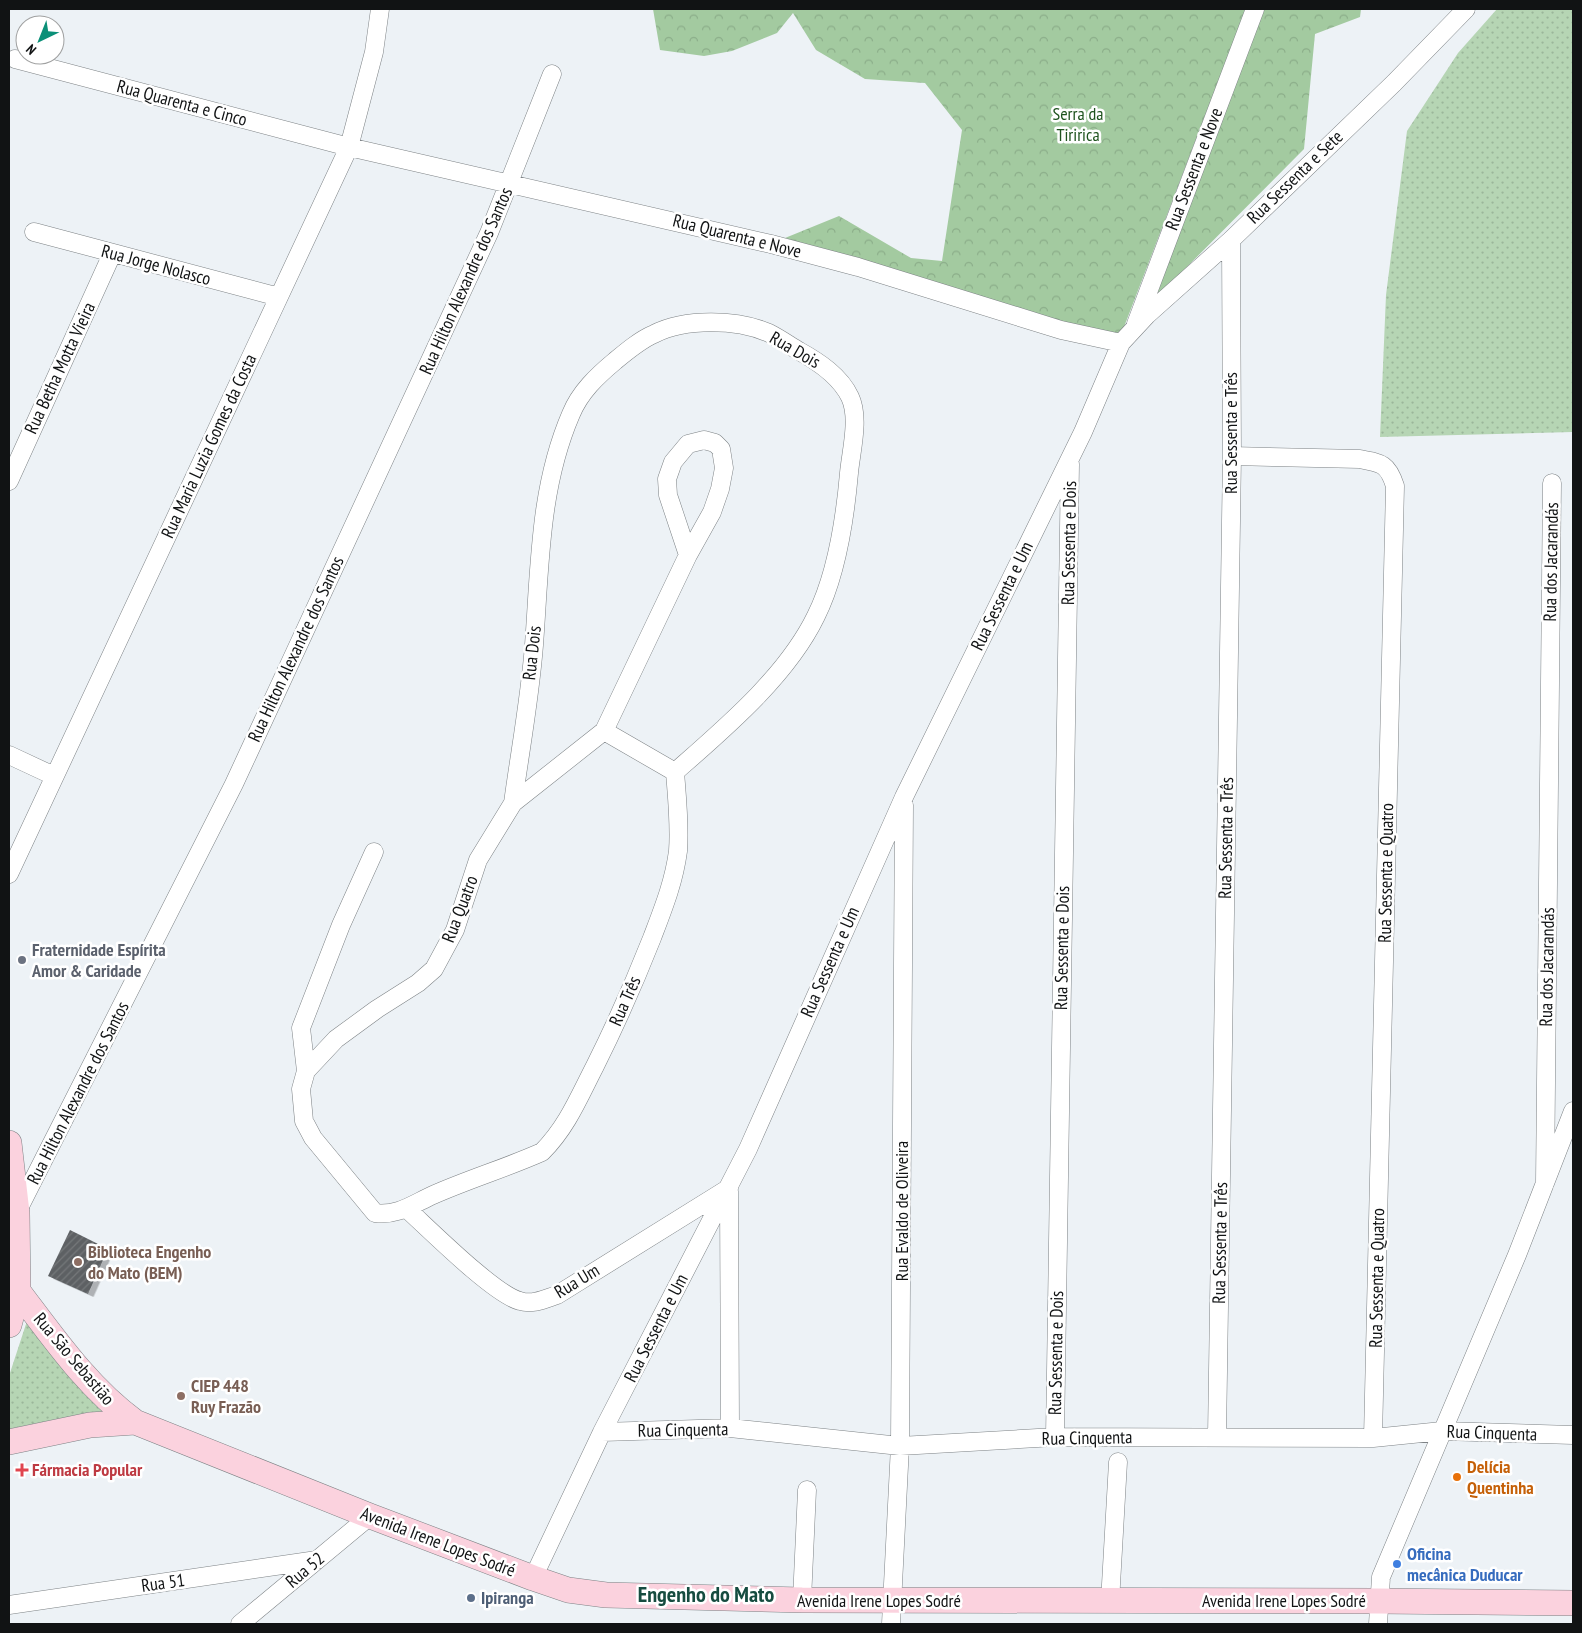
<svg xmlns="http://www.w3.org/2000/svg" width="1582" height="1633" font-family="'PT Sans Narrow',sans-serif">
<defs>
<pattern id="forest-crowns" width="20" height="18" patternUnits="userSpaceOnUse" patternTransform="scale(1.25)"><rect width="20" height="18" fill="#a3caa0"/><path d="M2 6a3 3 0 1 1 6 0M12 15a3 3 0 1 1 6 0" fill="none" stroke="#8bad89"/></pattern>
<pattern id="park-dots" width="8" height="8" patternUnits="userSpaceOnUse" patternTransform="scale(1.25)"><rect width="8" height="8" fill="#b6d5b4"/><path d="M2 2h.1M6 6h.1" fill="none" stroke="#9bb69a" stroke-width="1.8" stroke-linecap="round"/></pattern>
<pattern id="building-hatch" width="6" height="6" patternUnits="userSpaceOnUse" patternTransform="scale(1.25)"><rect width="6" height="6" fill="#5d6164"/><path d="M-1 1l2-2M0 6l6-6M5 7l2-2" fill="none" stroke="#747779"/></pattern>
<filter id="shadow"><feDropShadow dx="5.5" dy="3" stdDeviation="0" flood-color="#0004"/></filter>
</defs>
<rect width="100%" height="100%" fill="#edf2f6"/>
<path fill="url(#forest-crowns)" d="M653,9H1246L1119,340H1105L785,238L839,216L911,258L942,261L962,130L925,83L865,79L816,50L793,13L777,33L732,51L704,56L660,50Z
M1260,9H1361L1360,17L1315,34L1304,149L1155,299Z"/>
<path fill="url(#park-dots)" d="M1497,9H1573V432L1380,437L1386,295L1407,131L1458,53Z
M27,1321L113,1411L9,1435V1376Z"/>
<path fill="url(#building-hatch)" filter="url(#shadow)" d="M70,1230L108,1249L88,1294L48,1276Z"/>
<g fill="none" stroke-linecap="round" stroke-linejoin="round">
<defs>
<path id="street" d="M15,59L349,147L771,244L858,267L1061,330L1121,343
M34,232L279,297
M1136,324L1255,9
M1232,456L1360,459C1382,463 1388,464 1395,486L1373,1438
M9,481L112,254
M604,731L675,772C677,798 680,825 678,851C674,882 663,909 652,938C635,981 616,1024 595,1066C579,1097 567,1127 542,1152C506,1168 469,1179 433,1195C413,1204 398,1216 375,1213L313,1138L304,1121L301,1089L306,1071L336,1039L377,1009L418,983L434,969L455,930L478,860L513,803L604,731L688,555L712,512L720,489L724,468L721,449L715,443L704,440L688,444L673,462L667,479L668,495L688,555
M9,755L54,776
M513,803C520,751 530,698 534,645C540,567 539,488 571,414C580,392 597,376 615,361C627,351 640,340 654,334C685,318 737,319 769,333C779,338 789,345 799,351C819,362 840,376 850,397C860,418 851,451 849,473C845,519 837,574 816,616C787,676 725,728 675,772
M9,874L349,147L374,52L380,9
M306,1071L301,1028L341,925L374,852
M1545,1183L1552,483
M729,1191L730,1428
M407,1209C430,1230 495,1295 520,1301C533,1305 545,1299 557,1295L729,1188
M17,1212L234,784L489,233L552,74
M602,1432L730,1428L900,1446L1055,1437L1373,1438L1442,1431L1573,1435
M1055,1437L1070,464
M1217,1437L1232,456L1231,240
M533,1578L602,1432L748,1149L904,797L1083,432L1121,343L1147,315L1231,240L1394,83L1466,9
M802,1600L807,1490
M1110,1602L1118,1462
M9,1605L317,1560
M240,1624L370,1516
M891,1624L900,1446L904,805
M1378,1624L1381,1577L1517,1255L1573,1111"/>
<path id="secondary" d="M9,1143L17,1213L18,1291L9,1325
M18,1291C53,1337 87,1387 135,1422
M9,1442L90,1425L135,1422L370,1516L533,1578L568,1590L606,1595L802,1600L1378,1601L1573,1603"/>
</defs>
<use href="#street" stroke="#7d8285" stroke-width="19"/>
<use href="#secondary" stroke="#7d8285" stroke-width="26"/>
<use href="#street" stroke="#fff" stroke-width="18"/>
<use href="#secondary" stroke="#fbd2de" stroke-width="25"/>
</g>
<circle fill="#6b7280" stroke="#fff" stroke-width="2" cx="22" cy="960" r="5"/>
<g fill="#8d6e63" stroke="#fff" stroke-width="2">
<circle cx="78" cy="1262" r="5"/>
<circle cx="181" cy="1396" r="5"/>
</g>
<path fill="#e0444e" stroke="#fff" stroke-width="2" d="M19.5 1462.5h5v5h5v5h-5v5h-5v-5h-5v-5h5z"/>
<circle fill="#e8710a" stroke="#fff" stroke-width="2" cx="1457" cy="1477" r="5"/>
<circle fill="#3f7fe0" stroke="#fff" stroke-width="2" cx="1397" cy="1564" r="5"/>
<circle fill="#5c6f8a" stroke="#fff" stroke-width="2" cx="471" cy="1598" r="5"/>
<g text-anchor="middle" stroke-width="5" stroke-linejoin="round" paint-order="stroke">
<g font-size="18" fill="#111314" stroke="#fff">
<text transform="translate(182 103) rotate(15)" y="6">Rua Quarenta e Cinco</text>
<text transform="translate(1194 169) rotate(-69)" y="6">Rua Sessenta e Nove</text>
<text transform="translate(1295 177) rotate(-44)" y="6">Rua Sessenta e Sete</text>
<text transform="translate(737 236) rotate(14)" y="6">Rua Quarenta e Nove</text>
<text transform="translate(156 265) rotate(15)" y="6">Rua Jorge Nolasco</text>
<text transform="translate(466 281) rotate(-66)" y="6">Rua Hilton Alexandre dos Santos</text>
<text transform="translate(795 350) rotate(30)" y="6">Rua Dois</text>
<text transform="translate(60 368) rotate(-65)" y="6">Rua Betha Motta Vieira</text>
<text transform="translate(1231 433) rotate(-90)" y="6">Rua Sessenta e Três</text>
<text transform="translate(209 446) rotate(-65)" y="6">Rua Maria Luzia Gomes da Costa</text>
<text transform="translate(1069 543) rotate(-89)" y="6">Rua Sessenta e Dois</text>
<text transform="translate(1551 562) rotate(-89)" y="6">Rua dos Jacarandás</text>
<text transform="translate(1002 596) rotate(-64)" y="6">Rua Sessenta e Um</text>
<text transform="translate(296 649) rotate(-65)" y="6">Rua Hilton Alexandre dos Santos</text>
<text transform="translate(532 653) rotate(-84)" y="6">Rua Dois</text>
<text transform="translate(1226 838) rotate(-89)" y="6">Rua Sessenta e Três</text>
<text transform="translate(1386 873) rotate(-89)" y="6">Rua Sessenta e Quatro</text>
<text transform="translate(460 909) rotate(-69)" y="6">Rua Quatro</text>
<text transform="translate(1062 948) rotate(-89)" y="6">Rua Sessenta e Dois</text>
<text transform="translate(830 962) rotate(-66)" y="6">Rua Sessenta e Um</text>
<text transform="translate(1547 967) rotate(-89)" y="6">Rua dos Jacarandás</text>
<text transform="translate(625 1001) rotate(-66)" y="6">Rua Três</text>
<text transform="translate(78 1093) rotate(-63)" y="6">Rua Hilton Alexandre dos Santos</text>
<text transform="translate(902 1211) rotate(-90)" y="6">Rua Evaldo de Oliveira</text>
<text transform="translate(1220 1243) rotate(-89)" y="6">Rua Sessenta e Três</text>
<text transform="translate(1377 1278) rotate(-89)" y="6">Rua Sessenta e Quatro</text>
<text transform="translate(577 1281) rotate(-31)" y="6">Rua Um</text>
<text transform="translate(656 1328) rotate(-63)" y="6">Rua Sessenta e Um</text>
<text transform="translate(1056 1353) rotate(-89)" y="6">Rua Sessenta e Dois</text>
<text transform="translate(74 1359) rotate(50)" y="6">Rua São Sebastião</text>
<text transform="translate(683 1430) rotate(-1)" y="6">Rua Cinquenta</text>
<text transform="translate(1492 1433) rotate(2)" y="6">Rua Cinquenta</text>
<text transform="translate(1087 1438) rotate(-1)" y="6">Rua Cinquenta</text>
<text transform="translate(438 1542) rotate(21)" y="6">Avenida Irene Lopes Sodré</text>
<text transform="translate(305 1570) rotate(-40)" y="6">Rua 52</text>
<text transform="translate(163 1583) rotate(-8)" y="6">Rua 51</text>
<text x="879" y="1607">Avenida Irene Lopes Sodré</text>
<text x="1284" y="1607">Avenida Irene Lopes Sodré</text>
</g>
<g font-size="18" fill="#1e531d" stroke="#fff">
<text x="1078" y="120">Serra da<tspan x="1078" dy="21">Tiririca</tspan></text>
</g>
<g font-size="18" font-weight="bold" fill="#5b616d" stroke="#fff" text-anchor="start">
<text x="32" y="956">Fraternidade Espírita<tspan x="32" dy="21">Amor &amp; Caridade</tspan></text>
</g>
<g font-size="18" font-weight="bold" fill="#785e54" stroke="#fff" text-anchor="start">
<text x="88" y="1258">Biblioteca Engenho<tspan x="88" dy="21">do Mato (BEM)</tspan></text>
<text x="191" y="1392">CIEP 448<tspan x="191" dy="21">Ruy Frazão</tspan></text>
</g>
<g font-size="18" font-weight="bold" fill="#c56008" stroke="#fff" text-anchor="start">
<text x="1467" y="1473">Delícia<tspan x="1467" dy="21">Quentinha</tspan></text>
</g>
<g font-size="18" font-weight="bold" fill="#be3a42" stroke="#fff" text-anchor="start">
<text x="32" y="1476">Fármacia Popular</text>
</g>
<g font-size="18" font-weight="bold" fill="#366cbe" stroke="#fff" text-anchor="start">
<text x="1407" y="1560">Oficina<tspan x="1407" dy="21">mecânica Duducar</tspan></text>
</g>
<g font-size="18" font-weight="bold" fill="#4e5e75" stroke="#fff" text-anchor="start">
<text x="481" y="1604">Ipiranga</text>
</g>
<g font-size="22" font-weight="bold" fill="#164c40" stroke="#fff">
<text x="706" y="1602">Engenho do Mato</text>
</g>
</g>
<rect width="1582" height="1633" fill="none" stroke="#111314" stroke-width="20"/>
<g transform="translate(40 40) rotate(223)"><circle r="24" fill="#ffffff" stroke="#a0a1a1"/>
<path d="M0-4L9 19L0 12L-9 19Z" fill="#0b9078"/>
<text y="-8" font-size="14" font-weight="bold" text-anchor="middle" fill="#111314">N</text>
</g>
</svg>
